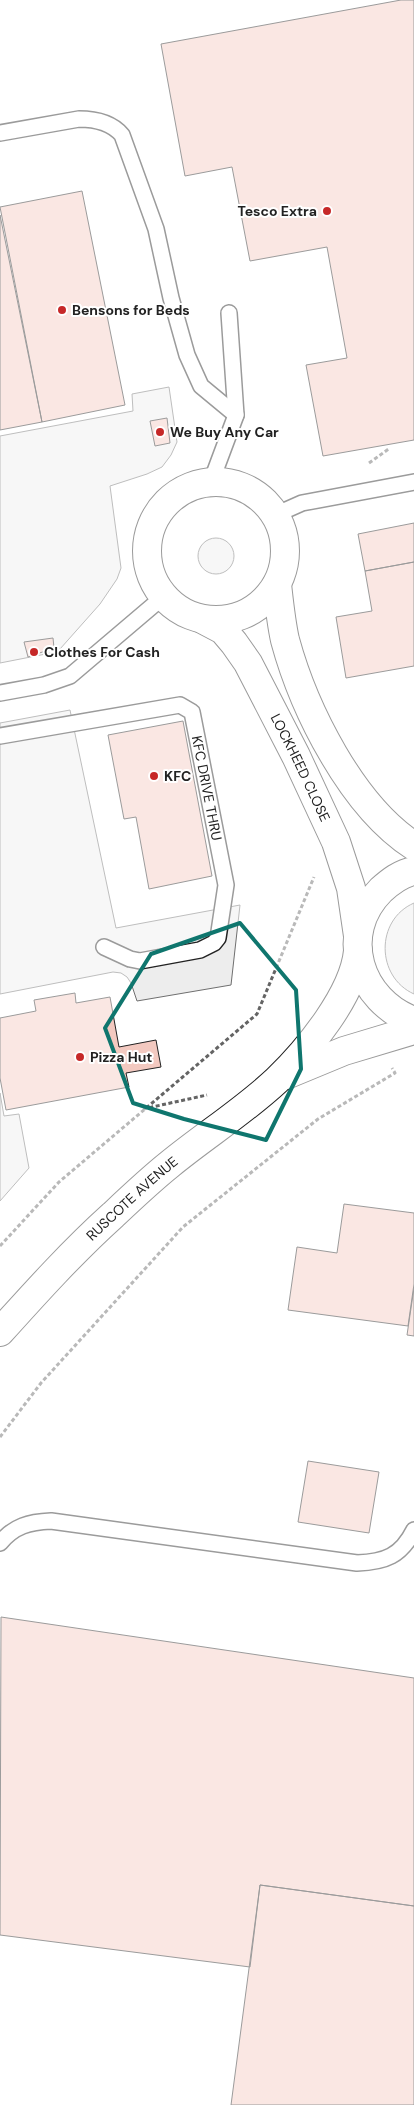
<svg xmlns="http://www.w3.org/2000/svg" width="414" height="2105" font-family="'DM Sans',sans-serif">
<rect width="100%" height="100%" fill="#fff"/>
<path fill="#eee" stroke="#6f6f6f" d="M198 556a18 18 0 1 1 36 0a18 18 0 1 1-36 0Z
M414,903V994C376,977 375,920 414,903Z"/>
<path fill="#ededed" stroke="#6f6f6f" d="M169,387L177,442L171,455L162,467L147,474L110,486L121,568L117,579L100,604L60,649L51,653L0,663V436L133,411L132,394Z
M70,710L116,928L240,905L231,985L137,1001L131,983L127,977L121,973L113,972L0,994V723Z
M0,1093L4,1116L19,1114L29,1168L0,1201Z"/>
<path fill="#f3c9c0" stroke="#222" d="M401,0H414V440L323,456L306,365L347,358L327,247L250,261L232,167L185,176L161,44Z
M82,191L125,405L42,422L0,207Z
M0,215L42,422L0,430Z
M167,418L170,443L155,446L150,421Z
M414,523V562L365,571L358,534Z
M414,562V666L346,678L336,617L372,611L365,571Z
M53,638L54,648L28,657L24,642Z
M183,721L212,876L149,889L136,817L124,819L108,735Z
M75,993L76,1003L110,997L119,1047L156,1040L161,1067L126,1073L129,1087L6,1110L0,1078V1018L36,1011L34,1000Z
M344,1204L414,1213V1284L408,1326L288,1310L297,1247L337,1253Z
M414,1288V1336L407,1335Z
M308,1461L379,1472L369,1533L298,1522Z
M1,1617L414,1678V1906L260,1885L250,1967L0,1935Z
M260,1885L414,1906V2105H231Z"/>
<g fill="none" stroke-linecap="round" stroke-linejoin="round">
<defs>
<g id="lane">
<path d="M0,133L79,119C95,119 111,122 122,135L156,229L171,298L187,355L201,386L236,415"/>
<path d="M211,482L236,415L229,313"/>
<path d="M275,515L302,503L414,482"/>
<path d="M0,693L44,685L70,676L163,597"/>
<path id="s1" d="M0,736L180,705L192,712L226,885L218,938L214,943L200,950L140,961L130,959L104,947"/>
<path d="M0,1543C14,1526 29,1522 51,1521L357,1563C385,1562 401,1556 414,1530"/>
</g>
<g id="street">
<circle cx="216" cy="551" r="69"/>
<path d="M277,584C279,602 281,622 285,640C304,710 352,806 414,846"/>
<path id="s2" d="M204,620L223,630L234,643L248,663L296,756L336,842L351,888L358,936"/>
</g>
<g id="primary">
<path d="M414,871C401,873 390,882 381,890C337,934 359,1001 414,1021"/>
<path d="M286,1075L344,1051L414,1030"/>
<path id="s3" d="M0,1332C36,1292 73,1251 113,1215C131,1198 150,1180 170,1164C204,1136 244,1111 277,1080C308,1050 354,994 358,951"/>
</g>
</defs>
<use href="#lane" stroke="#222" stroke-width="18"/>
<use href="#street" stroke="#222" stroke-width="30"/>
<use href="#primary" stroke="#222" stroke-width="30"/>
<path stroke="#646464" stroke-width="3" stroke-dasharray="4 2.5" stroke-linecap="butt" d="M369,463L390,448
M143,1109L207,1095
M0,1246L59,1182L257,1014L314,877
M0,1437L41,1383L183,1227L318,1119L395,1073L392,1068"/>
<use href="#lane" stroke="#fff" stroke-width="15"/>
<use href="#street" stroke="#fff" stroke-width="28"/>
<use href="#primary" stroke="#fff" stroke-width="28"/>
</g>
<path d="M0 0H414V2105H0ZM240,923L296,990L301,1069L266,1140L184,1119L133,1103L105,1028L151,954Z" fill="#fff" fill-opacity=".55" fill-rule="evenodd"/>
<path fill="none" stroke="#0f766e" stroke-width="4" stroke-linejoin="round" d="M240,923L296,990L301,1069L266,1140L184,1119L133,1103L105,1028L151,954Z"/>
<g fill="#c62828" stroke="#fff" stroke-width="2">
<circle cx="327" cy="211" r="5"/>
<circle cx="62" cy="310" r="5"/>
<circle cx="160" cy="432" r="5"/>
<circle cx="34" cy="652" r="5"/>
<circle cx="154" cy="776" r="5"/>
<circle cx="80" cy="1057" r="5"/>
</g>
<g text-anchor="middle" stroke-width="4" stroke-linejoin="round" paint-order="stroke">
<g font-size="14" font-weight="bold" fill="#222" stroke="#fff" text-anchor="start">
<text x="317" y="216" text-anchor="end">Tesco Extra</text>
<text x="72" y="315">Bensons for Beds</text>
<text x="170" y="437">We Buy Any Car</text>
<text x="44" y="657">Clothes For Cash</text>
<text x="164" y="781">KFC</text>
<text x="90" y="1062">Pizza Hut</text>
</g>
<g font-size="14" fill="#222" stroke="#fff">
<text dy="5" stroke="none"><textPath href="#s2" startOffset="180">LOCKHEED CLOSE</textPath></text>
<text dy="5" stroke="none"><textPath href="#s1" startOffset="274">KFC DRIVE THRU</textPath></text>
<text dy="5" stroke="none"><textPath href="#s3" startOffset="188">RUSCOTE AVENUE</textPath></text>
</g>
</g>
</svg>
